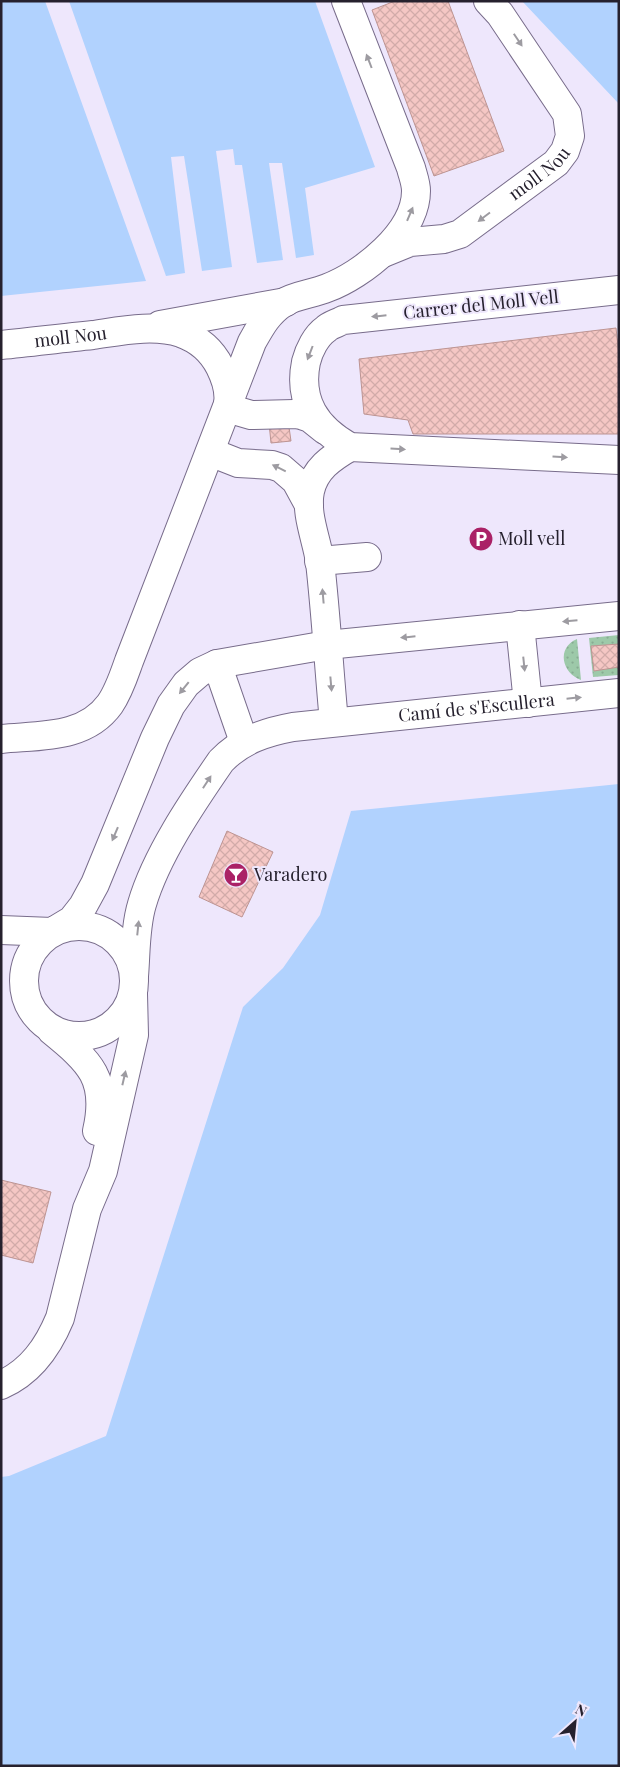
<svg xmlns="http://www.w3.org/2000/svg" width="620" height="1767" font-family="'Playfair Display',serif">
<defs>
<pattern id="grass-dots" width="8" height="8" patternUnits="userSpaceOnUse" patternTransform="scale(1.25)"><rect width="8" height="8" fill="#9dc9a9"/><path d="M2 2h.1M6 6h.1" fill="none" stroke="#87ac92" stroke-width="1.8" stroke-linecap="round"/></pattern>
<pattern id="building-cross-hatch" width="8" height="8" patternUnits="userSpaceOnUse" patternTransform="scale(1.25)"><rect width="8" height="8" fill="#f5c7c4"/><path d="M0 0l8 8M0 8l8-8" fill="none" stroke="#d2aba9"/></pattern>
</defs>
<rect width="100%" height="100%" fill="#eee7fc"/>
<path fill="url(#grass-dots)" d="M619,635V675L593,677L589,638Z
M577,639L581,680C562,673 556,648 577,639Z"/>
<path fill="#b1d2fe" d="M1,1H45L146,281L1,296Z
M69,1H315L375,167L305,188L314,255L296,258L282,163H269L283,260L257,263L242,165H235L233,149L216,151L232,267L202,271L184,156L171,157L185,273L166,276Z
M522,1H619V104Z
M619,784V1766H1V1477L9,1476L106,1436L243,1007L283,968L320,915L351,811Z"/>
<path fill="url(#building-cross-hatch)" stroke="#bd9492" d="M395,1H448L504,151L434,176L372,10Z
M616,328L619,356V434H413L408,420L364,414L359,359Z
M288,420L291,441L271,443L269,423Z
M619,644V667L594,671L591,646Z
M227,831L273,852L242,917L199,897Z
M1,1180L51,1192L33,1263L1,1255Z"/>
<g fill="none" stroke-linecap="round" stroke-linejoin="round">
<defs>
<g id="minor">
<path id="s1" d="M383,253L410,242L444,239L460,234L556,163L565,151L570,136L567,114L500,14L488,1"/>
<path d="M619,290L343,320C338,323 330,325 326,329C316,336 309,350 306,362C298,401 316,428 350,447L619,460"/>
<path d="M160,325L286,302"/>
<path id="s2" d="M1,345C32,342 62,338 93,335C121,331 153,324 181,333C198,339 212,351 220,367C226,379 230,391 228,404"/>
<path d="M227,408L251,415L294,414L301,415L310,418L325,430"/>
<path d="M210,452L238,463L272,465L281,468L296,481L309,505"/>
<path d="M319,561L367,557"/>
<path d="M520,625L528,703"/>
<path d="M217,664L244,742"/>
<path d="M334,722C329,669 326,615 320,562C317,540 305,514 310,491C315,469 331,458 350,447"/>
<path d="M1,739C40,735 85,739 110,704C119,691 124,675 129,661L252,342C261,326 268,313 283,303C295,295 313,294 327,288C362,275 416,233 416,191C416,183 413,176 411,168L346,1"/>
<circle cx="79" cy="981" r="55"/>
<path d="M1,930L52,932L72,920L83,906L95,884L155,738L171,705L186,684L200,672L217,664L327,645L619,616"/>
<path id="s3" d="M134,976C136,953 135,927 142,904C156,856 192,803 221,761C241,740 266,732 293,727L619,693"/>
<path d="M52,1031C90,1062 109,1079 97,1131"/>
<path d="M1,1385C31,1372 48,1347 60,1318L87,1209L103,1171L134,1035L133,994"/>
</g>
</defs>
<use href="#minor" stroke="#786c8b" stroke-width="30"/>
<use href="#minor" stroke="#fff" stroke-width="28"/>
</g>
<defs><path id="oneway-solid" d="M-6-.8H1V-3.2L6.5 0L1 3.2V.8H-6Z" transform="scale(1.25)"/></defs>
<g fill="#9d9ba1">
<use href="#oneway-solid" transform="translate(518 40) rotate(56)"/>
<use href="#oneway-solid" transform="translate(369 61) rotate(-111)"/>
<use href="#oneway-solid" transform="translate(410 214) rotate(-67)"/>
<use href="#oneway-solid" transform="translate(484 217) rotate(143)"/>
<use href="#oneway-solid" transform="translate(379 316) rotate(174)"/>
<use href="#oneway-solid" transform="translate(310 353) rotate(111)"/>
<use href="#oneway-solid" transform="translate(398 449) rotate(3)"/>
<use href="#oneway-solid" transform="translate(560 457) rotate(3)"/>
<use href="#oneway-solid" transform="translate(279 468) rotate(-154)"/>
<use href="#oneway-solid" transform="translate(323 596) rotate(-95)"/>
<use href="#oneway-solid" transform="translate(570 621) rotate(175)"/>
<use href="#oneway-solid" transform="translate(408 637) rotate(174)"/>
<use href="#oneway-solid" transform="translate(524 664) rotate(84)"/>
<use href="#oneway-solid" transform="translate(331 684) rotate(85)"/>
<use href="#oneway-solid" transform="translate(184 688) rotate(129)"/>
<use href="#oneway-solid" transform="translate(574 698) rotate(-6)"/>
<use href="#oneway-solid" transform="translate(207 782) rotate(-57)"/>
<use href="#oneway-solid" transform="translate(115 834) rotate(113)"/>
<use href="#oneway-solid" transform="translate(138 928) rotate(-84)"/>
<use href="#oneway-solid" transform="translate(124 1078) rotate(-77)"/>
</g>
<defs>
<symbol id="parking-disc" viewBox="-11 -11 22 22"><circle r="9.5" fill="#aa2166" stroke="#eee7fc"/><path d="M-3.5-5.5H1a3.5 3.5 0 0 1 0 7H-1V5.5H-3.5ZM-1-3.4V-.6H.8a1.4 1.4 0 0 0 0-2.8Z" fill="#fff"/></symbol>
<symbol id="bar-disc" viewBox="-11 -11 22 22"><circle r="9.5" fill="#aa2166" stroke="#eee7fc"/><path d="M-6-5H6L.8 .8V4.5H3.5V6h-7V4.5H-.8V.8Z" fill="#fff"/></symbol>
</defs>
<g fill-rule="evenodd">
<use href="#parking-disc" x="467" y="525" width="28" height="28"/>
<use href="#bar-disc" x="222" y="861" width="28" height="28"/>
</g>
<g text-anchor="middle" stroke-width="4" stroke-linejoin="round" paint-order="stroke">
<g font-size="18" fill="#26212e" stroke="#eee7fc">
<text dy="6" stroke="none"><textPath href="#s1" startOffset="180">moll Nou</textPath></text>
<text transform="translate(481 305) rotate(-6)" y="6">Carrer del Moll Vell</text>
<text dy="6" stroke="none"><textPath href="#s2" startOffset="70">moll Nou</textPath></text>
<text dy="6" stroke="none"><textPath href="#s3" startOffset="502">Camí de s'Escullera</textPath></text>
</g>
<g font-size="18" fill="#26212e" stroke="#eee7fc" text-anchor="start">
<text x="498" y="545">Moll vell</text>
<text x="254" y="881">Varadero</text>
</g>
</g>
<rect width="620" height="1767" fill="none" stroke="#26212e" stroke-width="5"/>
<g transform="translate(575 1722) rotate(27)" stroke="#eee7fc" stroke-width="4" paint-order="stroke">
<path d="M0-4L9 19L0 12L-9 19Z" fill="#26212e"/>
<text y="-8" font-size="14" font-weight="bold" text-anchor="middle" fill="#26212e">N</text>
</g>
</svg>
